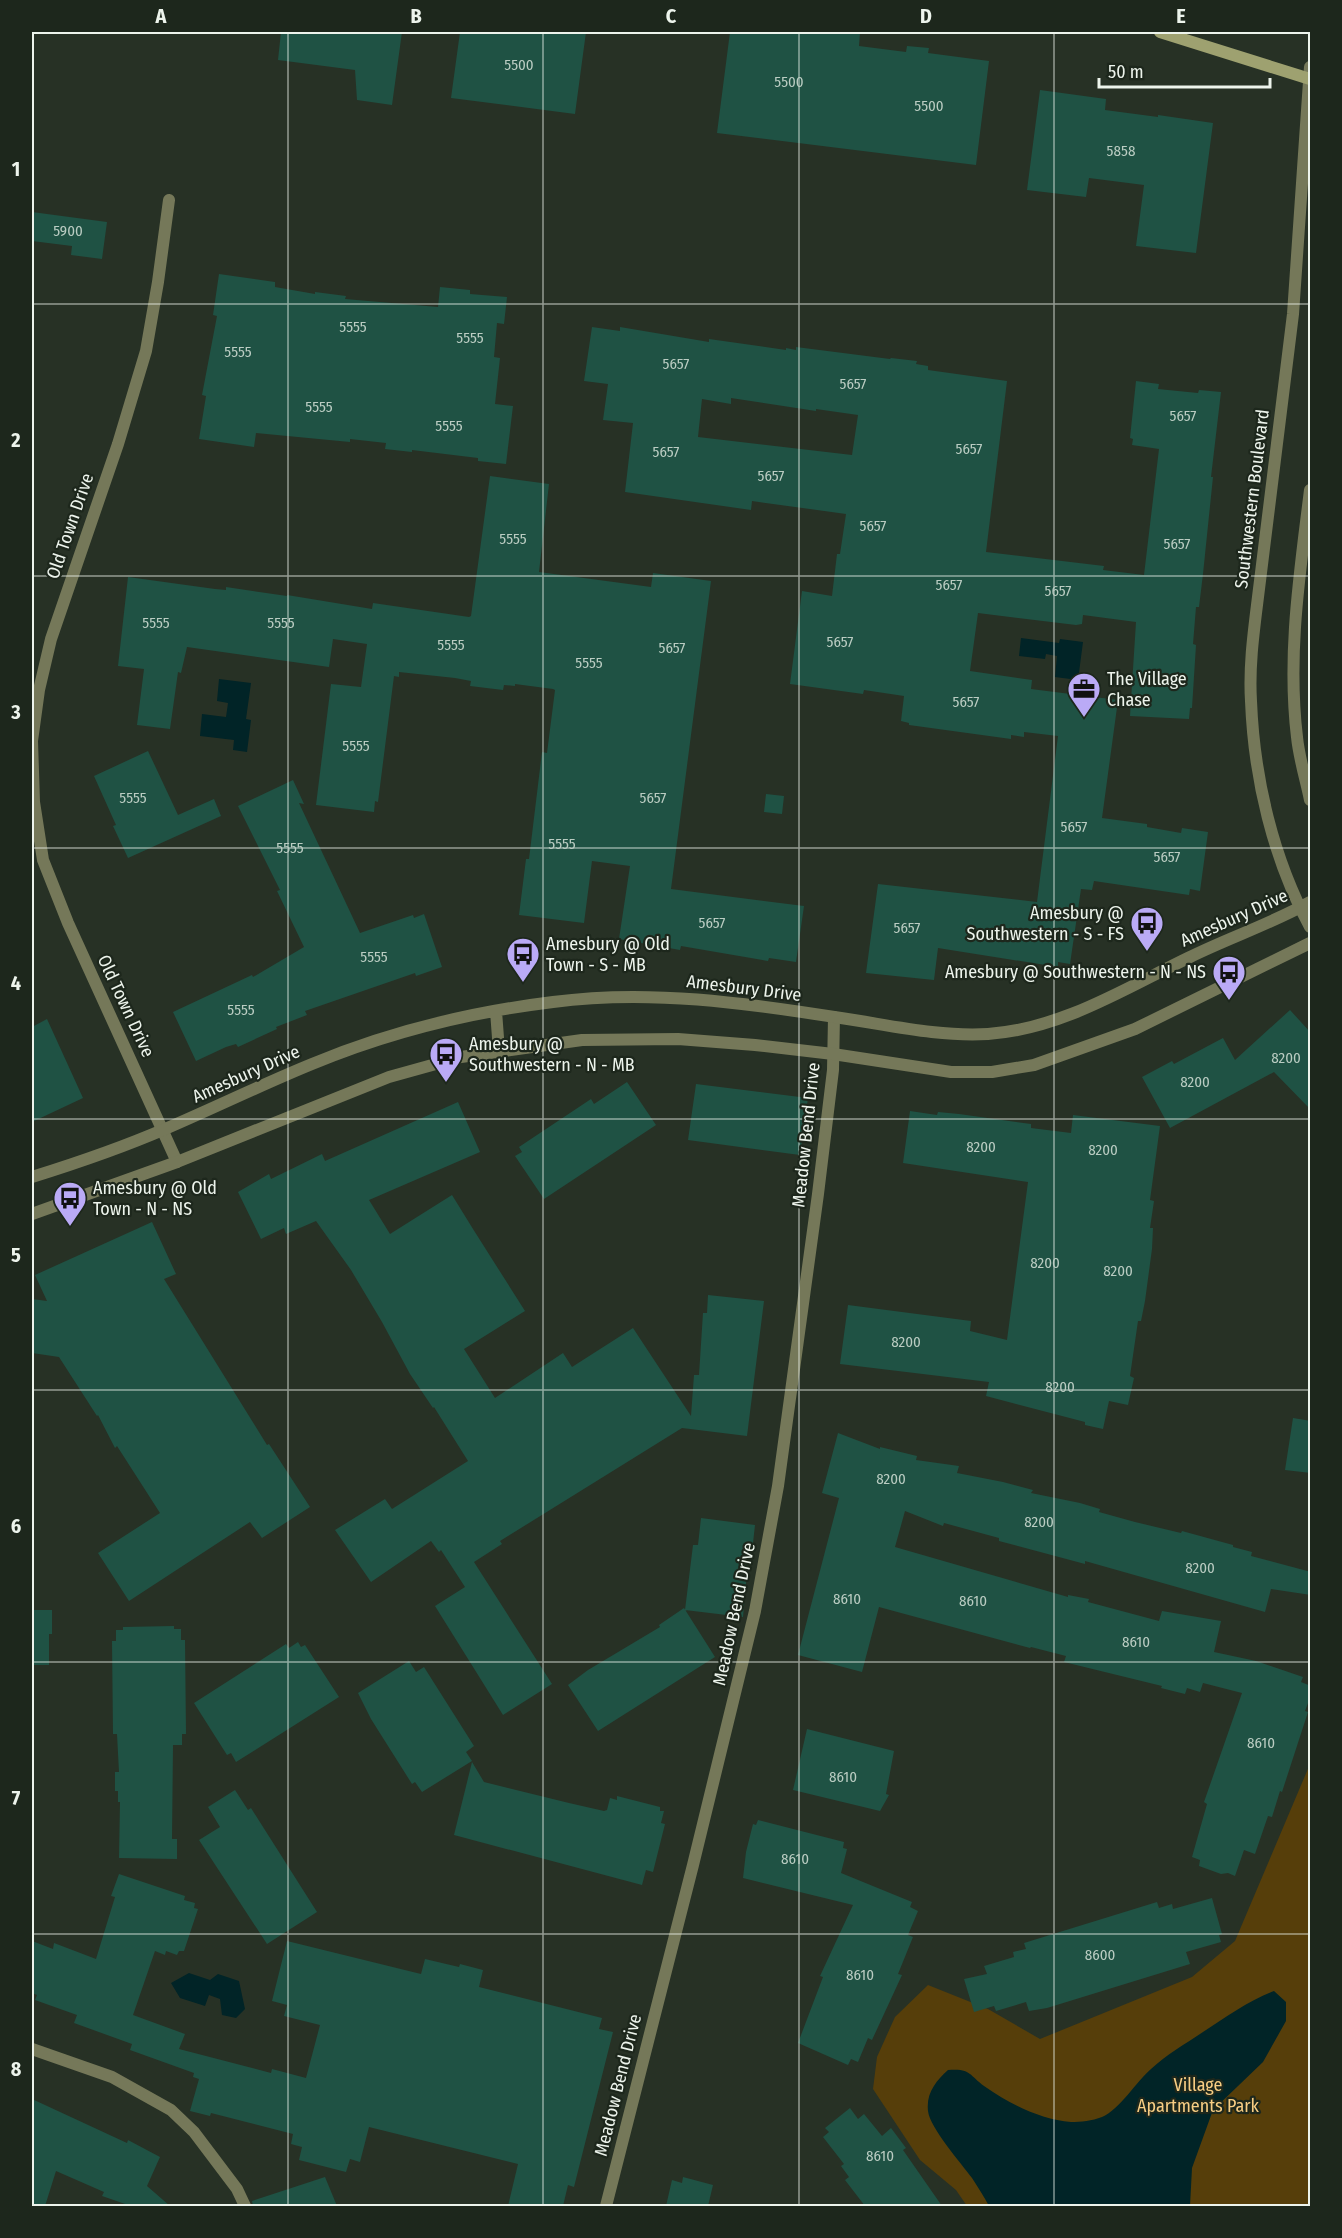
<svg xmlns="http://www.w3.org/2000/svg" width="1342" height="2238" font-family="'Fira Sans Condensed',sans-serif">
<rect width="100%" height="100%" fill="#273125"/>
<path fill="#563e0a" d="M1310,1764V2206H967L956,2190L920,2160L873,2089L877,2057L895,2017L928,1985L988,2009L1040,2039L1192,1977L1235,1941Z"/>
<path fill="#012427" d="M1021,638L1059,643L1060,639L1083,642L1078,680L1055,677L1057,656L1046,654L1045,659L1019,656Z
M219,679L251,683L246,719L251,720L247,752L233,750L234,740L200,736L202,714L226,717L228,703L217,701Z
M189,1973L210,1980L218,1974L239,1981L245,2009L236,2018L222,2015L220,1999L209,1995L205,2006L180,1998L171,1983Z
M1274,1991L1286,2002V2021L1263,2062L1213,2110L1192,2168L1190,2206H989C984,2197 978,2187 972,2178C961,2163 930,2128 928,2111C926,2093 936,2081 948,2070C972,2068 969,2076 987,2088C1010,2104 1042,2120 1071,2122C1081,2122 1092,2121 1102,2117C1119,2110 1137,2081 1151,2069C1166,2055 1185,2044 1203,2032C1226,2017 1248,2001 1274,1991Z"/>
<path fill="#1f5244" fill-rule="evenodd" d="M281,32H402L392,105L357,100L355,70L278,60Z
M460,32H586L575,114L451,98Z
M730,32H860L859,46L906,52L907,46L929,48L928,53L989,61L976,165L717,133Z
M1040,90L1106,99L1105,110L1158,117V115L1213,123L1196,253L1136,246L1144,185L1089,178L1086,197L1027,190Z
M32,212L107,222L102,259L71,255L72,246L32,241Z
M219,274L275,282V287L315,294V292L346,296L345,299L438,307L440,287L470,290V294L507,297L504,324L497,323L494,357L500,358L495,404L513,406L506,464L478,461V458L412,450V452L385,449L386,443L350,439V442L256,433L254,447L199,439L206,396L202,395L217,316L213,315Z
M592,327L620,331V327L709,342V339L786,350V348L796,350V347L890,359L891,358L917,361L916,364L928,366V370L1007,381L986,552L1104,566L1103,570L1144,575L1159,449L1132,445L1133,439L1130,438L1136,381L1159,384L1158,389L1198,393L1199,390L1221,392L1211,477H1213L1203,574L1199,607H1196L1193,644L1196,645L1192,708H1190L1189,719L1130,716L1136,622L1083,615L1082,624L1076,625L978,613L970,671L1032,680L1031,689L1118,700L1102,818L1147,824V827L1181,833L1182,828L1208,832L1200,891L1190,889L1189,895L1094,881L1092,890L1081,889L1070,964L1058,962V967L938,948L934,980L866,973L878,884L1037,902L1058,736L1024,732V737L1011,735V739L909,725V723L901,721L904,696L864,690L863,694L790,684L802,591L832,596L837,554H840L846,514L752,501L751,510L625,492L633,423L603,420L608,384L584,381ZM731,398L816,411V409L858,415L852,455L698,437L702,399L731,404Z
M490,476L549,484L539,572L651,587L653,573L711,581L671,889L804,906L796,962L769,958L768,961L681,946L680,950L619,939L630,866L592,861L584,923L519,915L526,859H529L542,752L547,753L555,690L553,689L515,684V686L504,685L503,690L470,686L471,681L455,678L399,672V677L394,676L378,802L375,801L374,812L316,805L331,684L361,687L367,644L333,639L329,667L187,647L181,673L178,672L170,729L137,725L144,669L118,666L128,577L215,589L226,590V587L287,596V595L372,609L373,603L469,617L471,616Z
M148,751L178,815L214,799L221,816L128,858L113,826L116,825L94,776Z
M293,780L304,804L299,803L360,933L413,915L414,918L424,914L442,967L416,976L415,973L305,1011L307,1015L276,1027L277,1029L238,1047L236,1044L226,1047L196,1061L173,1012L252,975L253,977L304,947L277,891L280,890L238,806Z
M766,794L784,796L782,814L764,812Z
M1290,1010L1311,1033V1110L1274,1072L1170,1128L1142,1077L1172,1061L1174,1064L1223,1038L1235,1060Z
M47,1019L83,1098L32,1122V1027Z
M627,1082L656,1125L544,1199L515,1156L522,1152L519,1147L591,1099L594,1104Z
M696,1084L808,1098L800,1155L688,1140Z
M458,1102L480,1152L369,1200L390,1234L452,1195L473,1229L525,1311L464,1349L495,1398L563,1353L572,1367L633,1328L691,1416L694,1375H699L703,1313H707L708,1295L764,1301L747,1436L682,1428L500,1541L502,1544L474,1562L552,1684L503,1715L435,1606L465,1587L441,1550L439,1552L431,1541L371,1582L335,1530L385,1499L392,1509L468,1461L434,1407L433,1408L410,1374L382,1322L351,1270L316,1221L286,1234L284,1228L261,1239L238,1192L269,1174L271,1179L322,1154L325,1161Z
M910,1111L937,1115L938,1112L959,1114L1031,1124V1128L1071,1133L1073,1115L1160,1126L1150,1200L1154,1201L1150,1228H1153L1152,1249L1145,1301L1141,1321H1138L1130,1376L1134,1378L1128,1405L1109,1401L1103,1429L1085,1425V1422L986,1396L989,1382L840,1364L848,1305L971,1321L970,1331L1007,1340L1028,1182L903,1163Z
M152,1222L176,1274L164,1279L267,1445L269,1444L310,1507L262,1538L250,1522L129,1601L98,1553L160,1513L117,1446L115,1448L98,1415L97,1416L59,1357L32,1353V1299L47,1301L35,1275Z
M1293,1418L1311,1421V1473L1285,1470Z
M838,1433L880,1449V1447L917,1456L916,1460L959,1466L957,1473L1003,1482L1033,1490L1031,1493L1080,1503L1100,1509L1099,1512L1135,1522L1181,1533L1182,1531L1233,1545V1547L1252,1552L1251,1556L1311,1572V1595L1271,1589L1265,1612L1085,1561V1564L999,1541V1538L944,1523L943,1526L905,1511L895,1547L1068,1597V1595L1089,1599L1088,1602L1159,1621L1162,1611L1221,1621L1214,1652L1256,1661L1303,1677L1301,1682L1311,1686V1695L1305,1711L1308,1712L1282,1792L1280,1791L1272,1817L1268,1816L1255,1854L1244,1850L1235,1876L1228,1873L1221,1874L1199,1866L1200,1860L1192,1857L1207,1804L1204,1802L1242,1693L1203,1683L1200,1692L1187,1688L1185,1694L1161,1688L1162,1686L1064,1662L1066,1656L1031,1647L1030,1648L879,1607L862,1672L798,1655L839,1498L822,1493Z
M701,1518L755,1525L751,1561H748L743,1617L685,1610L693,1545H698Z
M684,1608L715,1657L598,1731L568,1685L588,1670L660,1627L659,1625Z
M32,1610H52V1634H49V1665H32Z
M174,1626V1629H181V1640H185L186,1734H182V1745H173L172,1839H177V1859L119,1858L120,1802H118V1791H115V1772H119L117,1734H113L112,1641H116V1630H123V1627Z
M298,1642L301,1647L305,1645L339,1697L236,1762L231,1753L227,1755L194,1703L286,1644L289,1648Z
M409,1661L416,1672L424,1667L474,1746L466,1752L472,1761L422,1792L415,1782L412,1784L371,1719L358,1693Z
M807,1729L894,1751L886,1794L889,1795L880,1811L793,1790Z
M472,1762L484,1782L569,1803L604,1811L607,1810L610,1798L617,1800V1796L660,1807V1811H664L661,1823L665,1824L653,1872L646,1870L642,1885L454,1835Z
M235,1790L248,1810L251,1808L317,1912L267,1944L199,1840L220,1827L208,1807Z
M758,1820L844,1842L843,1848L847,1849L841,1873L912,1902L910,1907L918,1911L908,1935L913,1937L898,1974L902,1975L872,2040L868,2038L858,2062L851,2059L848,2065L798,2043L823,1977L820,1976L853,1905L743,1878L746,1852L753,1824L756,1825Z
M119,1874L185,1896L184,1900L195,1903L194,1908L198,1909L184,1951H179L177,1955L166,1951L165,1955L155,1951L133,2015L185,2034L179,2049L271,2073L272,2069L306,2078L320,2025L284,2016L287,2005L272,2001L287,1941L421,1974L425,1959L459,1967L460,1964L483,1970L479,1987L602,2018L599,2029L613,2032L574,2187L568,2185L563,2206H508L518,2164L369,2127L360,2162L350,2159L346,2172L299,2160L302,2147L291,2144L293,2134L211,2113L210,2116L190,2111L199,2079L193,2077L194,2073L130,2050L132,2044L74,2023L77,2015L35,2000L37,1995L32,1993V1941L53,1949L54,1943L96,1959L115,1897L111,1896Z
M1212,1898L1222,1934L1219,1935L1221,1942L1186,1952L1190,1964L1047,2008L1029,2011L1026,2002L996,2011L994,2006L974,2012L964,1979L987,1974L984,1966L1014,1957L1013,1952L1026,1949L1024,1943L1157,1902L1159,1908L1172,1904L1173,1909Z
M32,2099L127,2143L128,2140L160,2157L147,2186L170,2206H131L102,2196L104,2192L56,2171L45,2206H32Z
M850,2108L858,2119L864,2114L882,2136L891,2128L906,2148L903,2150L942,2206H865L845,2180L849,2177L841,2166L844,2164L823,2137L829,2132L825,2128Z
M325,2177L337,2206H253L252,2201Z
M683,2177L713,2185L708,2206H666L672,2180L682,2183Z"/>
<g fill="none" stroke-linecap="round" stroke-linejoin="round">
<path stroke="#757859" stroke-width="12" d="M169,200L158,282L146,351L118,444L51,639L39,690L32,741L34,802L43,860L68,923L177,1162
M32,2049L112,2077L171,2110L194,2132L237,2189L245,2206
M606,2206L693,1865L755,1611L778,1486L818,1194L833,1070L834,1017"/>
<path stroke="#757859" stroke-width="12" d="M1310,67L1293,314L1257,605C1253,637 1249,669 1251,701C1254,778 1273,859 1310,927
M1310,490C1300,572 1287,654 1297,737C1299,758 1306,780 1310,800
M496,1011L499,1051
M32,1177C77,1163 121,1148 165,1129C214,1108 263,1084 312,1064C389,1032 471,1012 553,1002C649,989 746,1003 841,1018C889,1025 939,1037 988,1034C1061,1029 1124,989 1188,958C1228,938 1271,924 1310,902
M32,1214L177,1162L389,1077L461,1057L582,1040L678,1039L755,1045L833,1054L951,1072H992L1034,1065L1135,1029L1310,943"/>
<path stroke="#9ea170" stroke-width="12" d="M1160,32L1310,79"/>
</g>
<path fill="none" stroke="#edf4ec" stroke-width="1.5" stroke-opacity="0.55" d="M288,32V2206M543,32V2206M799,32V2206M1054,32V2206M32,304H1310M32,576H1310M32,848H1310M32,1119H1310M32,1390H1310M32,1662H1310M32,1934H1310"/>
<defs>
<symbol id="office-pin" viewBox="-11 -11 22 30"><path d="M0 17L-7.5 6A9.5 9.5 0 1 1 7.5 6Z" fill="#baaaf6" stroke="#1d271c"/><path d="M-6-3h4V-5.5h4V-3h4V5H-6ZM-1-4.5V-3h2v-1.5ZM-6 0V1H6V0Z" fill="#111"/></symbol>
<symbol id="bus-pin" viewBox="-11 -11 22 30"><path d="M0 17L-7.5 6A9.5 9.5 0 1 1 7.5 6Z" fill="#baaaf6" stroke="#1d271c"/><path d="M-5-6H5V4H4V6H2V4H-2V6H-4V4H-5ZM-3.5-4V0h7V-4ZM-3.5 1.2v1.5H-2V1.2ZM2 1.2v1.5H3.5V1.2Z" fill="#111"/></symbol>
</defs>
<g fill-rule="evenodd">
<use href="#office-pin" x="1065" y="670" width="38" height="52"/>
<use href="#bus-pin" x="1128" y="904" width="38" height="52"/>
<use href="#bus-pin" x="504" y="935" width="38" height="52"/>
<use href="#bus-pin" x="1210" y="953" width="38" height="52"/>
<use href="#bus-pin" x="427" y="1035" width="38" height="52"/>
<use href="#bus-pin" x="51" y="1179" width="38" height="52"/>
</g>
<g text-anchor="middle" stroke-width="4.5" stroke-linejoin="round" paint-order="stroke">
<g font-size="15" fill="#baccc2">
<text x="519" y="70">5500</text>
<text x="789" y="87">5500</text>
<text x="929" y="111">5500</text>
<text x="1121" y="156">5858</text>
<text x="68" y="236">5900</text>
<text x="353" y="332">5555</text>
<text x="470" y="343">5555</text>
<text x="238" y="357">5555</text>
<text x="676" y="369">5657</text>
<text x="853" y="389">5657</text>
<text x="319" y="412">5555</text>
<text x="1183" y="421">5657</text>
<text x="449" y="431">5555</text>
<text x="969" y="454">5657</text>
<text x="666" y="457">5657</text>
<text x="771" y="481">5657</text>
<text x="873" y="531">5657</text>
<text x="513" y="544">5555</text>
<text x="1177" y="549">5657</text>
<text x="949" y="590">5657</text>
<text x="1058" y="596">5657</text>
<text x="156" y="628">5555</text>
<text x="281" y="628">5555</text>
<text x="840" y="647">5657</text>
<text x="451" y="650">5555</text>
<text x="672" y="653">5657</text>
<text x="589" y="668">5555</text>
<text x="966" y="707">5657</text>
<text x="356" y="751">5555</text>
<text x="133" y="803">5555</text>
<text x="653" y="803">5657</text>
<text x="1074" y="832">5657</text>
<text x="562" y="849">5555</text>
<text x="290" y="853">5555</text>
<text x="1167" y="862">5657</text>
<text x="712" y="928">5657</text>
<text x="907" y="933">5657</text>
<text x="374" y="962">5555</text>
<text x="241" y="1015">5555</text>
<text x="1286" y="1063">8200</text>
<text x="1195" y="1087">8200</text>
<text x="981" y="1152">8200</text>
<text x="1103" y="1155">8200</text>
<text x="1045" y="1268">8200</text>
<text x="1118" y="1276">8200</text>
<text x="906" y="1347">8200</text>
<text x="1060" y="1392">8200</text>
<text x="891" y="1484">8200</text>
<text x="1039" y="1527">8200</text>
<text x="1200" y="1573">8200</text>
<text x="847" y="1604">8610</text>
<text x="973" y="1606">8610</text>
<text x="1136" y="1647">8610</text>
<text x="1261" y="1748">8610</text>
<text x="843" y="1782">8610</text>
<text x="795" y="1864">8610</text>
<text x="1100" y="1960">8600</text>
<text x="860" y="1980">8610</text>
<text x="880" y="2161">8610</text>
</g>
<g font-size="18" fill="#edf4ec" stroke="#1d271c">
<text transform="translate(1252 499) rotate(-83)" y="6">Southwestern Boulevard</text>
<text transform="translate(70 526) rotate(-71)" y="6">Old Town Drive</text>
<text transform="translate(1234 918) rotate(-24)" y="6">Amesbury Drive</text>
<text transform="translate(744 988) rotate(7)" y="6">Amesbury Drive</text>
<text transform="translate(126 1006) rotate(65)" y="6">Old Town Drive</text>
<text transform="translate(246 1074) rotate(-24)" y="6">Amesbury Drive</text>
<text transform="translate(806 1135) rotate(-84)" y="6">Meadow Bend Drive</text>
<text transform="translate(734 1614) rotate(-78)" y="6">Meadow Bend Drive</text>
<text transform="translate(618 2085) rotate(-76)" y="6">Meadow Bend Drive</text>
</g>
<g font-size="18" fill="#edf4ec" stroke="#1d271c" text-anchor="start">
<text x="1107" y="685">The Village<tspan x="1107" dy="21">Chase</tspan></text>
<text x="1124" y="919" text-anchor="end">Amesbury @<tspan x="1124" dy="21">Southwestern - S - FS</tspan></text>
<text x="546" y="950">Amesbury @ Old<tspan x="546" dy="21">Town - S - MB</tspan></text>
<text x="1206" y="978" text-anchor="end">Amesbury @ Southwestern - N - NS</text>
<text x="469" y="1050">Amesbury @<tspan x="469" dy="21">Southwestern - N - MB</tspan></text>
<text x="93" y="1194">Amesbury @ Old<tspan x="93" dy="21">Town - N - NS</tspan></text>
</g>
<g font-size="18" fill="#f8ce84" stroke="#1d271c">
<text x="1198" y="2091">Village<tspan x="1198" dy="21">Apartments Park</tspan></text>
</g>
</g>
<rect width="1342" height="2238" fill="none" stroke="#1d271c" stroke-width="66"/>
<path d="M1099 78v9h171v-9" fill="none" stroke="#edf4ec" stroke-width="3"/>
<text x="1108" y="78" font-size="18" fill="#edf4ec" stroke="#1d271c" stroke-width="4.5" paint-order="stroke">50 m</text>
<rect x="33" y="33" width="1276" height="2172" fill="none" stroke="#edf4ec" stroke-width="2"/>
<g font-size="20" text-anchor="middle" font-weight="bold" fill="#edf4ec">
<text x="161" y="23">A</text>
<text x="416" y="23">B</text>
<text x="671" y="23">C</text>
<text x="926" y="23">D</text>
<text x="1181" y="23">E</text>
<text x="16" y="176">1</text>
<text x="16" y="447">2</text>
<text x="16" y="719">3</text>
<text x="16" y="990">4</text>
<text x="16" y="1262">5</text>
<text x="16" y="1533">6</text>
<text x="16" y="1805">7</text>
<text x="16" y="2076">8</text>
</g>
</svg>
